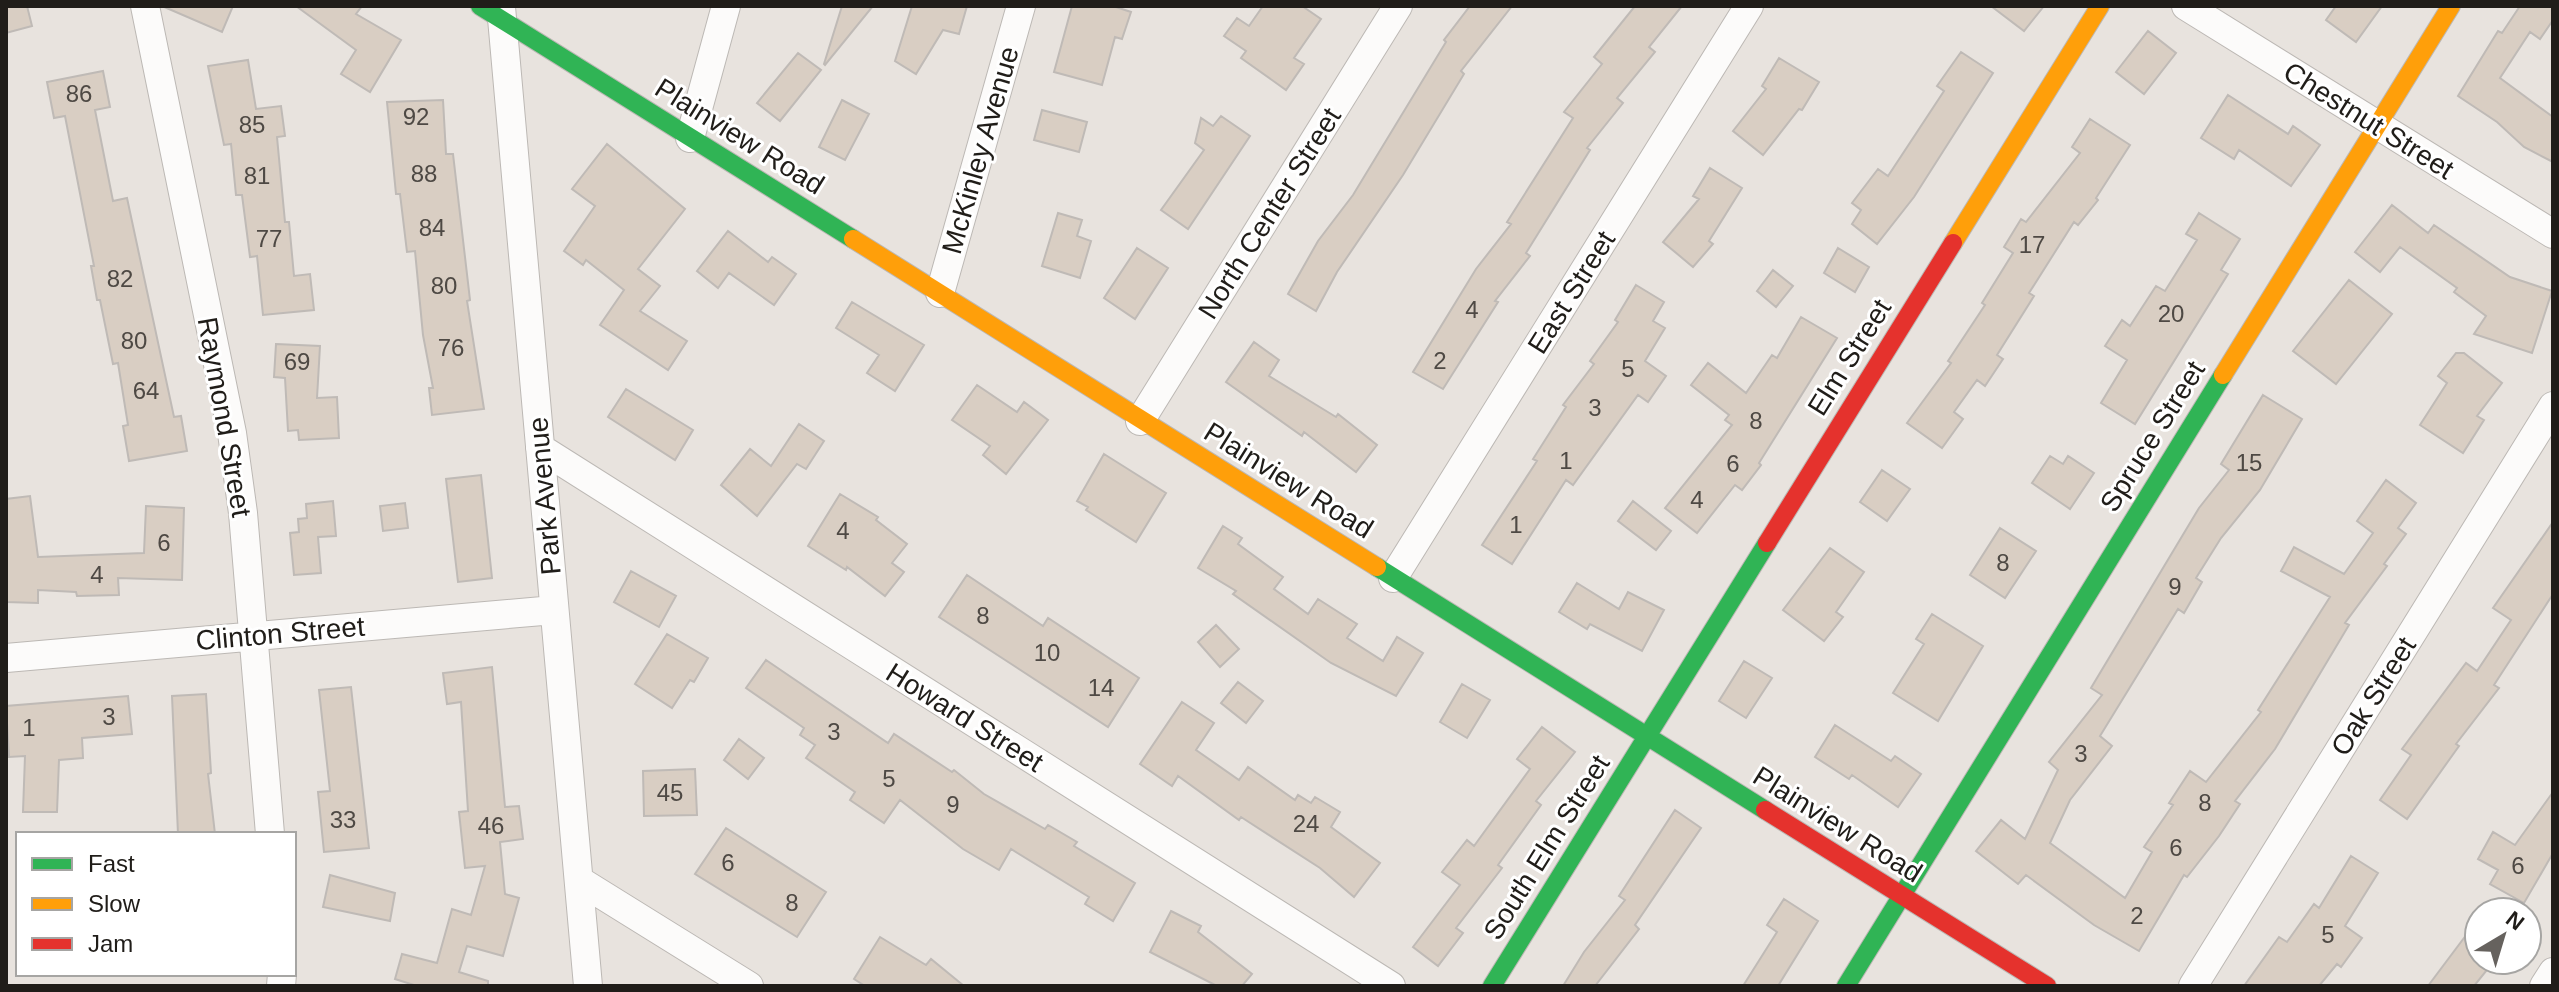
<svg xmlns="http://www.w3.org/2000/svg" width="2559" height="992" font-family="Helvetica,sans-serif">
<rect width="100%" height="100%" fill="#e8e3de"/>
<path fill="#d9cec3" stroke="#bfbab6" stroke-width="2" d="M6,6H27L32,26L6,33Z
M162,6H233L222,32Z
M296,6H362L356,14L401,40L370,92L341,74L356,50Z
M842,6H873L825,65L824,64Z
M912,6H967L959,34L943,30L916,74L895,61Z
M1072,6H1113L1131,12L1122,39L1115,37L1102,85L1054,72Z
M1263,6H1302L1321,19L1294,58L1304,64L1286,90L1241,58L1246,51L1224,36L1237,18L1249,26Z
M1470,6H1512L1461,71L1464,74L1403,175L1337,272L1316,311L1288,294L1318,241L1353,195L1446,42L1444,40Z
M1635,6H1682L1649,47L1655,52L1617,98L1623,103L1587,148L1590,150L1526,253L1530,256L1495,301L1498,302L1443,389L1413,372L1476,269L1511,224L1507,222L1573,118L1564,112L1602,64L1594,57Z
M1991,6H2044L2024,31Z
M2336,6H2382L2356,42L2326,20Z
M2520,6H2553V20L2540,39L2530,32L2500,78L2553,117V162L2524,147L2497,122L2458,96L2498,31L2502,33Z
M2148,31L2176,53L2144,94L2116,72Z
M1961,52L1993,73L1914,197L1877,244L1852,224L1861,210L1852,203L1878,169L1888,176L1944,91L1937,86Z
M798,53L821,70L780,121L757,103Z
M1779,58L1819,82L1802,110L1799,109L1763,155L1733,131L1766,89L1762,86Z
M248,60L256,109L281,106L285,136L277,137L285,222H289L294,276L310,274L314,310L263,315L257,256L250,257L242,195H236L231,144L224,145L208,66Z
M103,71L110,107L95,110L113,201L127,198L174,417L181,416L187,451L129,461L123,426L128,425L118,363L113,364L100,300H97L91,266H94L65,116L54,118L47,82Z
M2228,95L2288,134L2293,126L2320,145L2291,186L2239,150L2234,159L2201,138Z
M443,100L446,154H453L470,300L467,301L484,409L432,415L429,388H433L423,335L415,251L407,252L400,194H396L387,102Z
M842,100L869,114L845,160L819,147Z
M1042,110L1087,122L1079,152L1034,140Z
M1221,116L1250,136L1188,229L1161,210L1204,150L1195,143L1201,118L1213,126Z
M2090,119L2130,145L2096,198L2098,200L2078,225L2074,222L2029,293L2034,296L1997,355L2003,359L1985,386L1977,380L1954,412L1963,419L1942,448L1907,423L1951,363L1948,361L1985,305L1982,303L2013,253L2004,247L2021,219L2026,222L2080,153L2072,147Z
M607,144L685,209L638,269L660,286L640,311L687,341L668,370L600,325L624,290L586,260L583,265L564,251L595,206L572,189Z
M1710,168L1742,188L1709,241L1713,244L1693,267L1663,242L1699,199L1693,196Z
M2392,205L2428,233L2434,225L2510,277L2552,291L2532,353L2474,334L2486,316L2454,292L2457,288L2400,247L2380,272L2355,252Z
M1058,213L1082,220L1077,236L1091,241L1080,278L1042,266Z
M2199,213L2240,239L2221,270L2228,274L2135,424L2101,403L2127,360L2105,346L2122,320L2130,326L2156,286L2165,291L2197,240L2186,234Z
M728,231L768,262L772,257L796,274L774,305L729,273L718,288L697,271Z
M1137,248L1168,268L1135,319L1104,298Z
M1838,248L1869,267L1855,292L1824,273Z
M1773,270L1793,286L1776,307L1757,291Z
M2349,280L2392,314L2336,384L2293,351Z
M1636,285L1664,302L1653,321L1665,328L1645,361L1666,376L1648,402L1638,395L1573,485L1566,480L1512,564L1482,545L1537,461L1533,459L1566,407L1563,405L1594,364L1590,361L1618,322L1615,320Z
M852,302L924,345L895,391L867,373L879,355L836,328Z
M1801,317L1837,338L1759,463L1761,465L1742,490L1735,485L1697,533L1665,508L1732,425L1725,420L1729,415L1691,385L1708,363L1746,393L1772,355L1777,358Z
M1254,342L1279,360L1269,376L1336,417L1338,414L1377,445L1356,472L1304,432L1302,436L1226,382Z
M276,344L320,346L317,398L337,397L339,438L299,440L298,430L288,431L285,378L274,377Z
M2456,353H2464L2502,383L2477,416L2484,420L2463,453L2420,425L2447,383L2438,376Z
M977,385L1017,412L1024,402L1048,420L1006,474L983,455L990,446L952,420Z
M626,389L693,430L675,460L608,417Z
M2263,395L2302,419L2260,490L2221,538L2196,578L2202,582L2184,613L2178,609L2100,736L2112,746L2070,800L2050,843L2125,898L2152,852L2144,847L2173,805L2169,803L2190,771L2206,782L2261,712L2258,710L2330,597L2281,571L2294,547L2344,574L2373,533L2357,521L2386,480L2416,503L2398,528L2406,534L2384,564L2387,566L2345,623L2349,625L2275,749L2235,801L2240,804L2219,836L2187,877L2184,875L2139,951L2094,925L2026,875L2018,884L1976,851L2001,820L2025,839L2058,770L2049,762L2102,695L2091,688L2199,508L2229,470L2221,464Z
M799,424L824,441L806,469L797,464L757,516L721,485L750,449L771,466Z
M1104,454L1166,493L1136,542L1086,510L1088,507L1077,501Z
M2050,456L2063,464L2068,456L2094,473L2070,509L2032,483Z
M1882,470L1910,489L1887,521L1860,502Z
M481,475L492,578L458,582L446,479Z
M840,494L878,517L876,520L907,544L892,563L904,572L885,596L847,567L846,570L808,546Z
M30,496L38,557L144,553L146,506L184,508L182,580L118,578L119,595L77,596L76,592L38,590V603L6,602V499Z
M333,501L336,536L318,537L321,573L294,575L290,533L299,532L298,519L307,518L306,504Z
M1633,501L1671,531L1656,550L1618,521Z
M405,503L408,528L383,531L380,506Z
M2553,522V594L2494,685L2499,688L2456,744L2459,746L2407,819L2380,800L2411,755L2402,749L2466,663L2477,671L2511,620L2493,608Z
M1223,526L1242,538L1238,544L1283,577L1274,589L1308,614L1318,599L1357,624L1347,638L1383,661L1397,637L1423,653L1396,696L1331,663L1233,594L1236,591L1198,568Z
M2000,528L2036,551L2005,598L1970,575Z
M1830,548L1864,572L1836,612L1843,617L1824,641L1783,610Z
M631,571L676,596L659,627L614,602Z
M967,575L1043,626L1048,618L1139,678L1108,727L939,617Z
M1577,583L1619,609L1628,592L1664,610L1642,651L1590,624L1587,629L1559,612Z
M1932,614L1983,646L1938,721L1893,693L1924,644L1916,639Z
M1216,625L1239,649L1220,667L1198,642Z
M667,634L708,658L694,682L690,680L672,708L635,684Z
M766,660L888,743L894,734L952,772L954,770L984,794L1045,829L1048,825L1077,842L1074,846L1135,883L1113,921L1085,904L1089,897L1011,849L999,870L963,849L900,800L884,823L850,800L855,792L806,758L815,745L800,735L804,728L746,688Z
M1744,661L1772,678L1746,718L1719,701Z
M492,667L505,807L519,806L523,839L500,842L505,894L519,898L503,956L467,946L459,972L488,981V986H417L395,979L402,954L437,963L452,909L471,915L485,866L465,868L459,812L468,811L461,702L447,704L443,673Z
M1238,682L1263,701L1246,723L1221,703Z
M1462,684L1490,700L1467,738L1440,722Z
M351,687L369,848L324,852L318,792L330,791L319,690Z
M206,694L211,773L208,774L215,834H178L172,696Z
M128,696L132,734L82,738L83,758L59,760L57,812H23L25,756L9,757L6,706Z
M1182,702L1214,723L1196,750L1239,780L1248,767L1295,800L1298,795L1311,803L1315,797L1340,812L1331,827L1380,863L1354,897L1320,868L1241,817L1239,820L1178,776L1172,786L1140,764Z
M1835,725L1891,761L1895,756L1921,774L1898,807L1852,775L1849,779L1815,757Z
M1542,727L1575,752L1536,801L1541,805L1498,865L1502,868L1456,928L1463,933L1438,966L1413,947L1460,885L1442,872L1467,840L1474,846L1530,769L1517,759Z
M739,739L764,758L748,779L724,760Z
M695,769L697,815L644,816L643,771Z
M2553,792V853L2524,903L2490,884L2498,870L2478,859L2493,832L2515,845Z
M1675,810L1701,828L1635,925L1639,929L1595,986H1563L1584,952L1625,900L1619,896Z
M726,828L826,892L797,937L695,874Z
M2351,856L2378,873L2345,926L2362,938L2341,967L2337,964L2319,986H2244L2279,937L2287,942L2314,904L2319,908Z
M330,875L395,893L390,921L323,907Z
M1784,899L1818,921L1778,986H1743L1777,932L1767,925Z
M1171,911L1201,926L1198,932L1252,974L1242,986H1217L1150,952Z
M2479,918V960H2495L2474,986H2428Z
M880,937L926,965L931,959L964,986H865L854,979Z"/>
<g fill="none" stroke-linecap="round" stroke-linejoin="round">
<defs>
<path id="street" d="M145,6L232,433L243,513L270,834
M2186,6L2553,234
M501,7L588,986
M690,138L726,6
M940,293L1021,6
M1140,421L1398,6
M540,448L1391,986
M1393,578L1749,6
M6,658L554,610
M580,881L749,986
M281,986L282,974
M2193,986L2553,406
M2544,986L2553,972"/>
<path id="fast" d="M480,6L853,239
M1377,567L1765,810
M1492,986L1767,543
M1846,986L2223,375"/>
<path id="slow" d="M853,239L1377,567
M1953,243L2100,6
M2223,375L2451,6"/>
<path id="jam" d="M1767,543L1953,243
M1765,810L2047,986"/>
</defs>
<use href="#street" stroke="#bcb8b4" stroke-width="30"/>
<use href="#fast" stroke="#bcb8b4" stroke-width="20"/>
<use href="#slow" stroke="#bcb8b4" stroke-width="20"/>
<use href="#jam" stroke="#bcb8b4" stroke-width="20"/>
<use href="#street" stroke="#fcfbfa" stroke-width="28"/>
<use href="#fast" stroke="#30b455" stroke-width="18"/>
<use href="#slow" stroke="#ff9f0a" stroke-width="18"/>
<use href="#jam" stroke="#e5322d" stroke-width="18"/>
</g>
<g text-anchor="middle" stroke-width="6" stroke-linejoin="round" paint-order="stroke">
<g font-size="24" fill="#4e4944">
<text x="79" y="102">86</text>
<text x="416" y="125">92</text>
<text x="252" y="133">85</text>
<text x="424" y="182">88</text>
<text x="257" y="184">81</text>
<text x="432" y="236">84</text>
<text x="269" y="247">77</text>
<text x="2032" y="253">17</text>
<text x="120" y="287">82</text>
<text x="444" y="294">80</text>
<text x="1472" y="318">4</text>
<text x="2171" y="322">20</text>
<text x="134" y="349">80</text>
<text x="451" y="356">76</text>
<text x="1440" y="369">2</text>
<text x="297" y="370">69</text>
<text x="1628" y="377">5</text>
<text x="146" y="399">64</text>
<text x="1595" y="416">3</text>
<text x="1756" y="429">8</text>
<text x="1566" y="469">1</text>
<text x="2249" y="471">15</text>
<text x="1733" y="472">6</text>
<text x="1697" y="508">4</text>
<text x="1516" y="533">1</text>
<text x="843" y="539">4</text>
<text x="164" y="551">6</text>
<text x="2003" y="571">8</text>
<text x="97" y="583">4</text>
<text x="2175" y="595">9</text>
<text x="983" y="624">8</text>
<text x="1047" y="661">10</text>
<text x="1101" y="696">14</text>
<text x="109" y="725">3</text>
<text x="29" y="736">1</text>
<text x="834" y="740">3</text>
<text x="2081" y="762">3</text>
<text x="889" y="787">5</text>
<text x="670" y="801">45</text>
<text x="2205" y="811">8</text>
<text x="953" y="813">9</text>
<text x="343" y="828">33</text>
<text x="1306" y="832">24</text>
<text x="491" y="834">46</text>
<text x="2176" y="856">6</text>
<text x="728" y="871">6</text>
<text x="2518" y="874">6</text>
<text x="792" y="911">8</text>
<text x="2137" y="924">2</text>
<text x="2328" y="943">5</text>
</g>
<g font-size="28" fill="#201d19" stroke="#fff">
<text transform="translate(2369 120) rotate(32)" y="10">Chestnut Street</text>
<text transform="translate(740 136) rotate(32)" y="10">Plainview Road</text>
<text transform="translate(980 150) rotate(-74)" y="10">McKinley Avenue</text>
<text transform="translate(1269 213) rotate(-58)" y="10">North Center Street</text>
<text transform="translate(1571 292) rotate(-58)" y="10">East Street</text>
<text transform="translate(1849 357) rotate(-58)" y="10">Elm Street</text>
<text transform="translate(225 417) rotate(80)" y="10">Raymond Street</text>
<text transform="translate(2152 436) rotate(-58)" y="10">Spruce Street</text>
<text transform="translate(1289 480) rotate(32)" y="10">Plainview Road</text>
<text transform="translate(544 496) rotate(-95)" y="10">Park Avenue</text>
<text transform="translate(280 633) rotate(-5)" y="10">Clinton Street</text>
<text transform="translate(2373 696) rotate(-58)" y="10">Oak Street</text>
<text transform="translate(965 717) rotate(32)" y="10">Howard Street</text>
<text transform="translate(1838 824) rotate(32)" y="10">Plainview Road</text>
<text transform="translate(1546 847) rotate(-58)" y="10">South Elm Street</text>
</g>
</g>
<rect width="2559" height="992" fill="none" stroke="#201d19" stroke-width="16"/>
<rect x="16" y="832" width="280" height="144" fill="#ffffff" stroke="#a6a5a3" stroke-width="2"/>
<rect x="32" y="858" width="40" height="12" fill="#30b455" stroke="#a6a5a3" stroke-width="2"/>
<text x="88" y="872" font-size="24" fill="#201d19">Fast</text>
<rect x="32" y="898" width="40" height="12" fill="#ff9f0a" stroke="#a6a5a3" stroke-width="2"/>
<text x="88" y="912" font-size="24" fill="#201d19">Slow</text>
<rect x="32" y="938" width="40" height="12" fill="#e5322d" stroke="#a6a5a3" stroke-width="2"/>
<text x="88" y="952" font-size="24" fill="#201d19">Jam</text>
<g transform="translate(2503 936) rotate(38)"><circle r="38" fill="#ffffff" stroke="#a6a5a3" stroke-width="2"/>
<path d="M0-6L14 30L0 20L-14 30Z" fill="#66625e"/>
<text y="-12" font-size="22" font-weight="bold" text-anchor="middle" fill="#201d19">N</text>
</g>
</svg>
